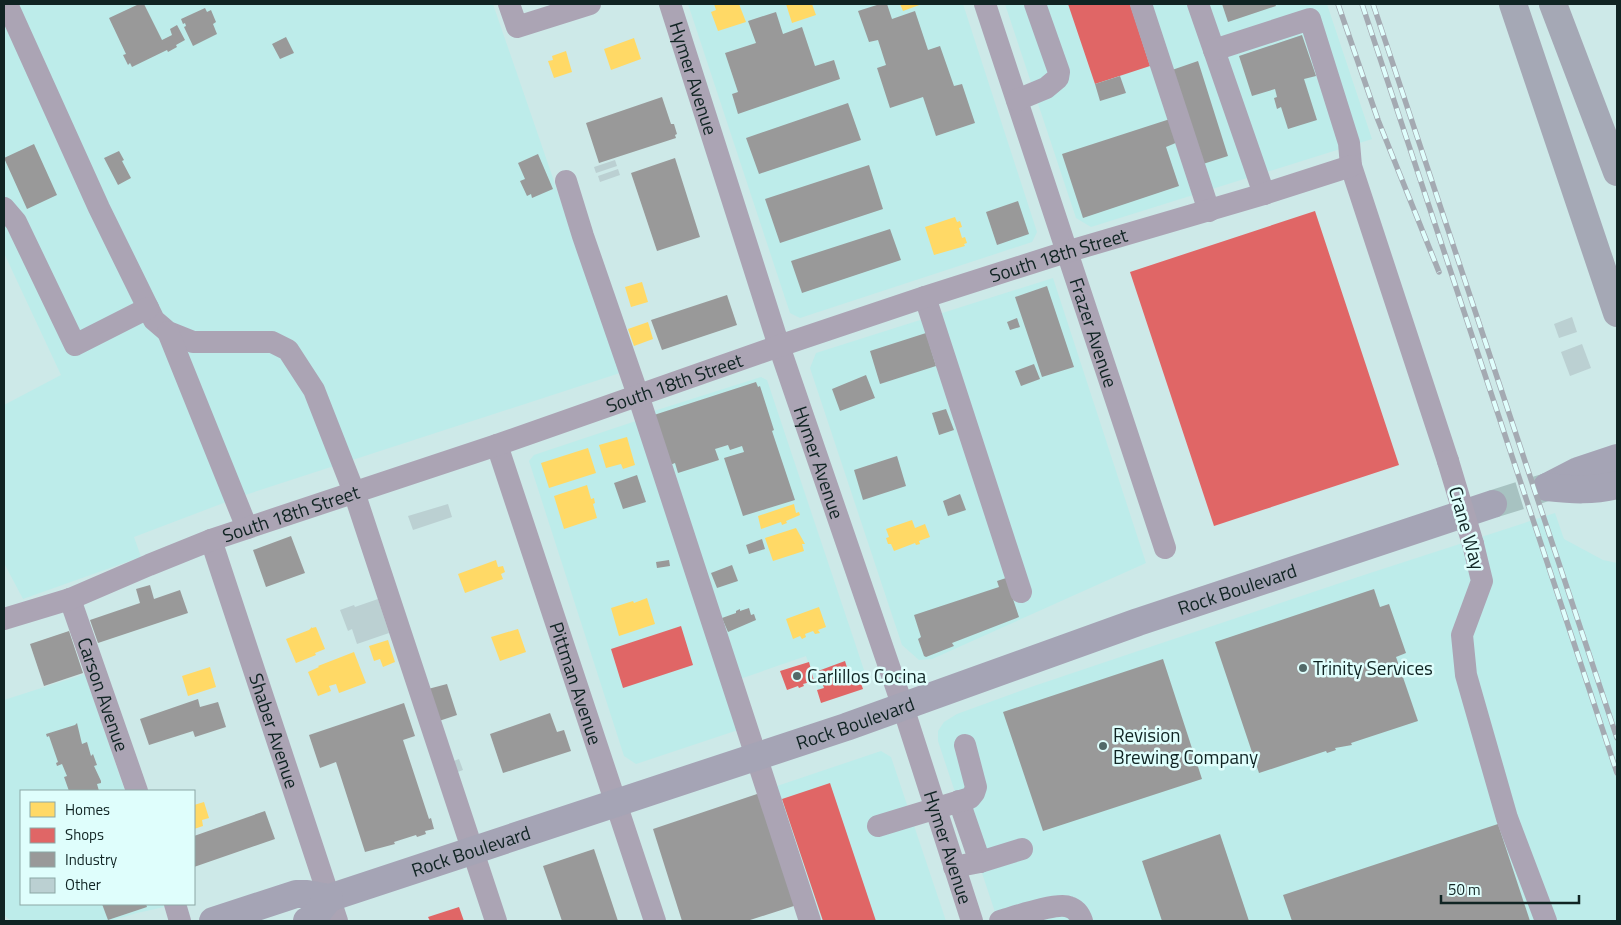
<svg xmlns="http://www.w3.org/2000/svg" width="1621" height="925" font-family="'Titillium Web',sans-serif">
<rect width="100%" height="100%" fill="#cde9e8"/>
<path fill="#bdecea" d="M4,4H493L620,373L242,496L134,537L141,557L23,599L4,563V405L61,375L4,253Z
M688,4H963L1037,232L1032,242L800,318L790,313Z
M1005,4H1327L1372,139L1091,227L1076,218Z
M1053,278L1146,563L932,659L919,660L902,645L810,368L816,353Z
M761,377L767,380L864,670L861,688L822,701L806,656L740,679L651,412Z
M639,420L741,729L636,764L624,756L529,461L534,455Z
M1555,513L1564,539L1603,560L1617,563V921H998L938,741V731L944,722L957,714L1028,688L1364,575Z
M85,674L125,791H21V904H163L164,907L137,913L110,921H11L4,915V700Z
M881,751L891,757L946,921H822L777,786Z"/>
<path fill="#ffd966" d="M714,4H739L746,22L718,31L711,12L716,10Z
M786,4H812L816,15L792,23Z
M900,4H922L903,11Z
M634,38L641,59L611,70L604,49Z
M566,51L572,72L554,78L548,61L553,60L552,56Z
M955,217L957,222L960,221L962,227L959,228L962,238L965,237L967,243L964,244L965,246L934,255L925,227Z
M642,282L648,302L631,307L625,287Z
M648,322L653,339L634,346L628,329Z
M627,437L635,465L623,469L621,464L606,468L599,445Z
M588,448L596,473L549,488L541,463Z
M587,485L591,499L594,498L595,503L593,504L597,518L564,529L554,496Z
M794,504L796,513L799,512L800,515L786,521L787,523L782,525L781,522L761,529L758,516Z
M912,520L915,528L925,524L930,537L919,541L920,544L916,545L915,543L894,551L891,544H888L886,538L889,537L886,529Z
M796,528L805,544H802L804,551L773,561L765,538Z
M496,560L498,567L503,566L505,572L501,574L503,579L465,593L458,574Z
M647,598L655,624L619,636L611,608L633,601L634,603Z
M819,607L826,627L818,630L820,633L815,634L813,631L805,634L806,637L802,639L800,636L793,639L786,619Z
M312,627V628L316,627L325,649L315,653L316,655L296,663L286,639L309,630Z
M518,629L526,652L500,661L491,637Z
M388,640L395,662L383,667L380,659L374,661L369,646Z
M354,652L366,683L339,693L336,684L329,686L331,691L318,696L308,672L319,667L318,666Z
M210,667L216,687L188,696L182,676Z
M204,802L209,818L202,820L203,826L194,829V805Z"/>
<path fill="#e06666" d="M1068,4H1130L1150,66L1095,84Z
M1315,211L1399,465L1214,526L1130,272Z
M681,626L693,665L623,688L611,649Z
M845,661L850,677L858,675L863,689L821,703L817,690L824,688L821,679L824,677L823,674L820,675L818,671Z
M809,662L814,681L803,684L804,686L799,688L798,686L787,690L780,671Z
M830,783L876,921H823L782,799Z
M459,907L464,921H430L428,917Z"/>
<path fill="#999" d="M139,4H144L162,40L172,35L170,29L177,25L185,40L176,45L177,47L168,52L167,50L132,67L130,63L128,65L123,55L126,54L109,18Z
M880,4H887L892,19L915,11L928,50L940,46L954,86L962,84L975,123L936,136L923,97L890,108L877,68L886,65L878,40L869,42L858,11Z
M1222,4H1275L1276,6L1228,22Z
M205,8L207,12L211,10L216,22L213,24L217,34L193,46L184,27L186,26L185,23L183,24L181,19Z
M776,12L783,34L802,27L815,66L834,60L840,79L738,114L732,94L738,92L725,53L756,43L748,21Z
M1302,35L1316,76L1304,79L1317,120L1288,129L1281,107L1277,109L1274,98L1277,97L1275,89L1252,96L1239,56Z
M286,37L294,53L280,59L272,44Z
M1198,61L1228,156L1203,164L1172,70Z
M1120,76L1126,93L1100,101L1095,84Z
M662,97L671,124H674L677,134L675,135L676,138L599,163L586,123Z
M848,103L861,140L759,174L746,138Z
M1170,119L1178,142L1166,147L1179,186L1083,218L1062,154Z
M34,144L57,195L27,209L4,158Z
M119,151L124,160L122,161L131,178L118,185L104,158Z
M538,154L553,189L532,198L531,194L527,196L520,181L525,179L518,163Z
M675,158L700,237L657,251L631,173Z
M869,165L883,209L780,243L765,199Z
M1018,201L1029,234L997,245L986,212Z
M890,229L901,260L802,293L791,261Z
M1047,286L1074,367L1042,377L1015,297Z
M727,295L737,325L662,350L651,320Z
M1017,318L1020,327L1010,330L1007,322Z
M926,333L936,366L880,384L870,351Z
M1034,364L1040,379L1021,386L1015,371Z
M866,375L875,398L840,411L832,389Z
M756,382L758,387L760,386L774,430L772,431L795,500L743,516L724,458L744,452L742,446L730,450L728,445L715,449L719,460L678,473L675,463L670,465L654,415Z
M946,409L954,430L939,435L932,413Z
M897,456L906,486L863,500L854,470Z
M637,475L646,502L623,509L614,483Z
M960,494L966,510L948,516L943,501Z
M291,536L305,573L266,587L253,550Z
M762,539L765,549L749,554L746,545Z
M669,560L670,566L657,568L656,562Z
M732,565L738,581L717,588L711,573Z
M1006,578L1019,617L952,643L954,646L926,657L924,656L918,639L921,637L914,615L999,587L997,581Z
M150,585L154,599L180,590L188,613L98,643L90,620L140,603L136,589Z
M1374,589L1380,607L1389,604L1406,653L1396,657L1418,721L1351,743L1352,745L1335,748L1336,750L1327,753L1326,751L1259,773L1215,642Z
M749,608L751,615L754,614L756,620L728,632L722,618L736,613V611L740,609V611Z
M69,631L83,673L44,686L30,644Z
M1163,659L1202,779L1043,831L1003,712Z
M447,684L457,715L439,721L428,689Z
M198,699L200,707L218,702L226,727L195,737L193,731L149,745L140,719Z
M404,703L415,736L403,740L429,819L431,818L434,829L425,831L426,834L417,837L416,835L394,842L395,844L365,852L336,762L320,768L309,735Z
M550,713L557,732L564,730L571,751L503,773L490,734Z
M77,723L82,744L87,742L91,756L93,754L97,765L94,766L101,781V783L97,784L99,791H69L64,777L67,776L62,764L57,766L56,763L58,762L49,736L47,737L46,734L75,725Z
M760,793L797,905L747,921H682L653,829Z
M265,811L275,839L194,867V836Z
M1498,824L1530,921H1292L1283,895Z
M1220,834L1249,921H1162L1142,861Z
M594,849L618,921H562L543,866Z
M102,904H146L147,907L108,920Z"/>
<path fill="#bbd0d2" d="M615,160L617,166L596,173L594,167Z
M618,169L620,175L600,182L598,176Z
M1572,317L1577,332L1559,338L1554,324Z
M1582,344L1591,368L1570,376L1561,352Z
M448,504L452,517L413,530L408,516Z
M378,599L389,633L357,644L352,629L348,631L340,610L354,605L355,607Z
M459,759L463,770L455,773L451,762Z"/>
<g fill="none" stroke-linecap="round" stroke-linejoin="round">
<path stroke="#a7c2c1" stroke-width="28" stroke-dasharray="28 14" stroke-linecap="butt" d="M1493,504L1547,487"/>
<g stroke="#aba4b4" stroke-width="22">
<path d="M7,4L99,208L154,320L168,332L193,342H272L288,350L314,390L354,492L496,921"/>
<path d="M509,4L517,27L590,4"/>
<path id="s1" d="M670,4L779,346L903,707L972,921"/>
<path id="s2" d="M985,4L1165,548"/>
<path d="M1141,4L1209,211"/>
<path d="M1198,4L1264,194"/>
<path d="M1214,50L1310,19L1349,143L1351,166L1448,461"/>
<path d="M1017,100L1046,88L1058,78L1059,72L1035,4"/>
<path d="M566,181L583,236L638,395L810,921"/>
<path d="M4,208L16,222L75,345L148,308"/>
<path d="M925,297L1021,592"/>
<path d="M168,332L247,528"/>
<path id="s3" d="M497,445L655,921"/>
<path id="s4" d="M211,540L337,921"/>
<path d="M1473,544L1482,581L1462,635L1466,675L1507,818L1546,921"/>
<path id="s5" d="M70,599L137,791"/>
<path id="s6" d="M4,619L70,599L149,565L211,540L497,445L779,346L925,297L1066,252L1264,194L1351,166"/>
<path d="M959,801L980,862"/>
<path d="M878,826L970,798L974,793L976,787L965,745"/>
<path d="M954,867L980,862L1022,849"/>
<path d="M175,904L180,921"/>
<path d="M1000,921C1014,917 1058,902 1069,907C1076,909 1080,915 1082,921"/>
</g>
<g stroke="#a5a4b5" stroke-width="28">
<path d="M1547,487L1578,471L1617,458"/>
<path d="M1547,487C1574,490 1591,491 1617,485"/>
<path id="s7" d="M213,921L296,894H307L329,898L846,727L1138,622L1493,504"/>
<path d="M307,921L314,917L329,898"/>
</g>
<path stroke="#a5a8b5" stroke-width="28" d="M1513,4L1617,313
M1553,4L1617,172"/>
<defs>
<path id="rail" d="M1338,4L1378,120L1439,272
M1362,4L1617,773
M1373,4L1617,738"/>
</defs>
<use href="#rail" stroke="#a4aab2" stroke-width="5.5"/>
<use href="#rail" stroke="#dffefc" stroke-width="4" stroke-dasharray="11" stroke-linecap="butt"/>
<path stroke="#aba4b4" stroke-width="22" d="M1448,461L1473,544"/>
</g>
<g fill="#526968" stroke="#dffefc" stroke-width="2">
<circle cx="1303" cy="668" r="5"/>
<circle cx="797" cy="676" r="5"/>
<circle cx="1103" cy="746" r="5"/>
</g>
<g text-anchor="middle" stroke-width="5" stroke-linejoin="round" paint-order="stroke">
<g font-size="19" fill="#102423" stroke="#dffefc">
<text dy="7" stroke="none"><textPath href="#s1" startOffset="78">Hymer Avenue</textPath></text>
<text dy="7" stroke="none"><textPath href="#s6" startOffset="1116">South 18th Street</textPath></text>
<text dy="7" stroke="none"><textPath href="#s2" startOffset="346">Frazer Avenue</textPath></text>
<text dy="7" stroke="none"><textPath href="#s6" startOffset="711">South 18th Street</textPath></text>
<text dy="7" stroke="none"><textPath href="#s1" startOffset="482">Hymer Avenue</textPath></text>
<text dy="7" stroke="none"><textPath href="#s6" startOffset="306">South 18th Street</textPath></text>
<text transform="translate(1467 528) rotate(74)" y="7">Crane Way</text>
<text dy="7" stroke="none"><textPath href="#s7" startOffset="1080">Rock Boulevard</textPath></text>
<text dy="7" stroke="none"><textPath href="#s3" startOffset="251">Pittman Avenue</textPath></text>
<text dy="7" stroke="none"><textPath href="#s5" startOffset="101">Carson Avenue</textPath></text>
<text dy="7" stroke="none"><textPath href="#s7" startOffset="675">Rock Boulevard</textPath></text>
<text dy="7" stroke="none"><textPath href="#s4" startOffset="201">Shaber Avenue</textPath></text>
<text dy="7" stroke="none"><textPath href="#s1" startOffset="888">Hymer Avenue</textPath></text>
<text dy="7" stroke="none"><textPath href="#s7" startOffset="270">Rock Boulevard</textPath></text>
</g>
<g font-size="19" fill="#102423" stroke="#dffefc" text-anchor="start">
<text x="1313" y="675">Trinity Services</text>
<text x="807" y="683">Carlillos Cocina</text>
<text x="1113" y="742">Revision<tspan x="1113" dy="22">Brewing Company</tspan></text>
</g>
</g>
<rect width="1621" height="925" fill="none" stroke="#102423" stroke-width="10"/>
<rect x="20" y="790" width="175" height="115" fill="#dffefc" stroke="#8ca7a5"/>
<rect x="30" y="802" width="25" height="15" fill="#ffd966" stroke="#8ca7a5"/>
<text x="65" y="815" font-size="15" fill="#102423">Homes</text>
<rect x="30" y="828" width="25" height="15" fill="#e06666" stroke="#8ca7a5"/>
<text x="65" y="840" font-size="15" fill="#102423">Shops</text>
<rect x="30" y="852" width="25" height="15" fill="#999999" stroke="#8ca7a5"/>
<text x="65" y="865" font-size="15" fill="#102423">Industry</text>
<rect x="30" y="878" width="25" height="15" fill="#bbd0d2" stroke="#8ca7a5"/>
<text x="65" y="890" font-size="15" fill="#102423">Other</text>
<path d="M1441 895v8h138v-8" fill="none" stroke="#102423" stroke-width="2.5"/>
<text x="1448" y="895" font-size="15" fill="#102423" stroke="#dffefc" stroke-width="4" paint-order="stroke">50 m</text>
</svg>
